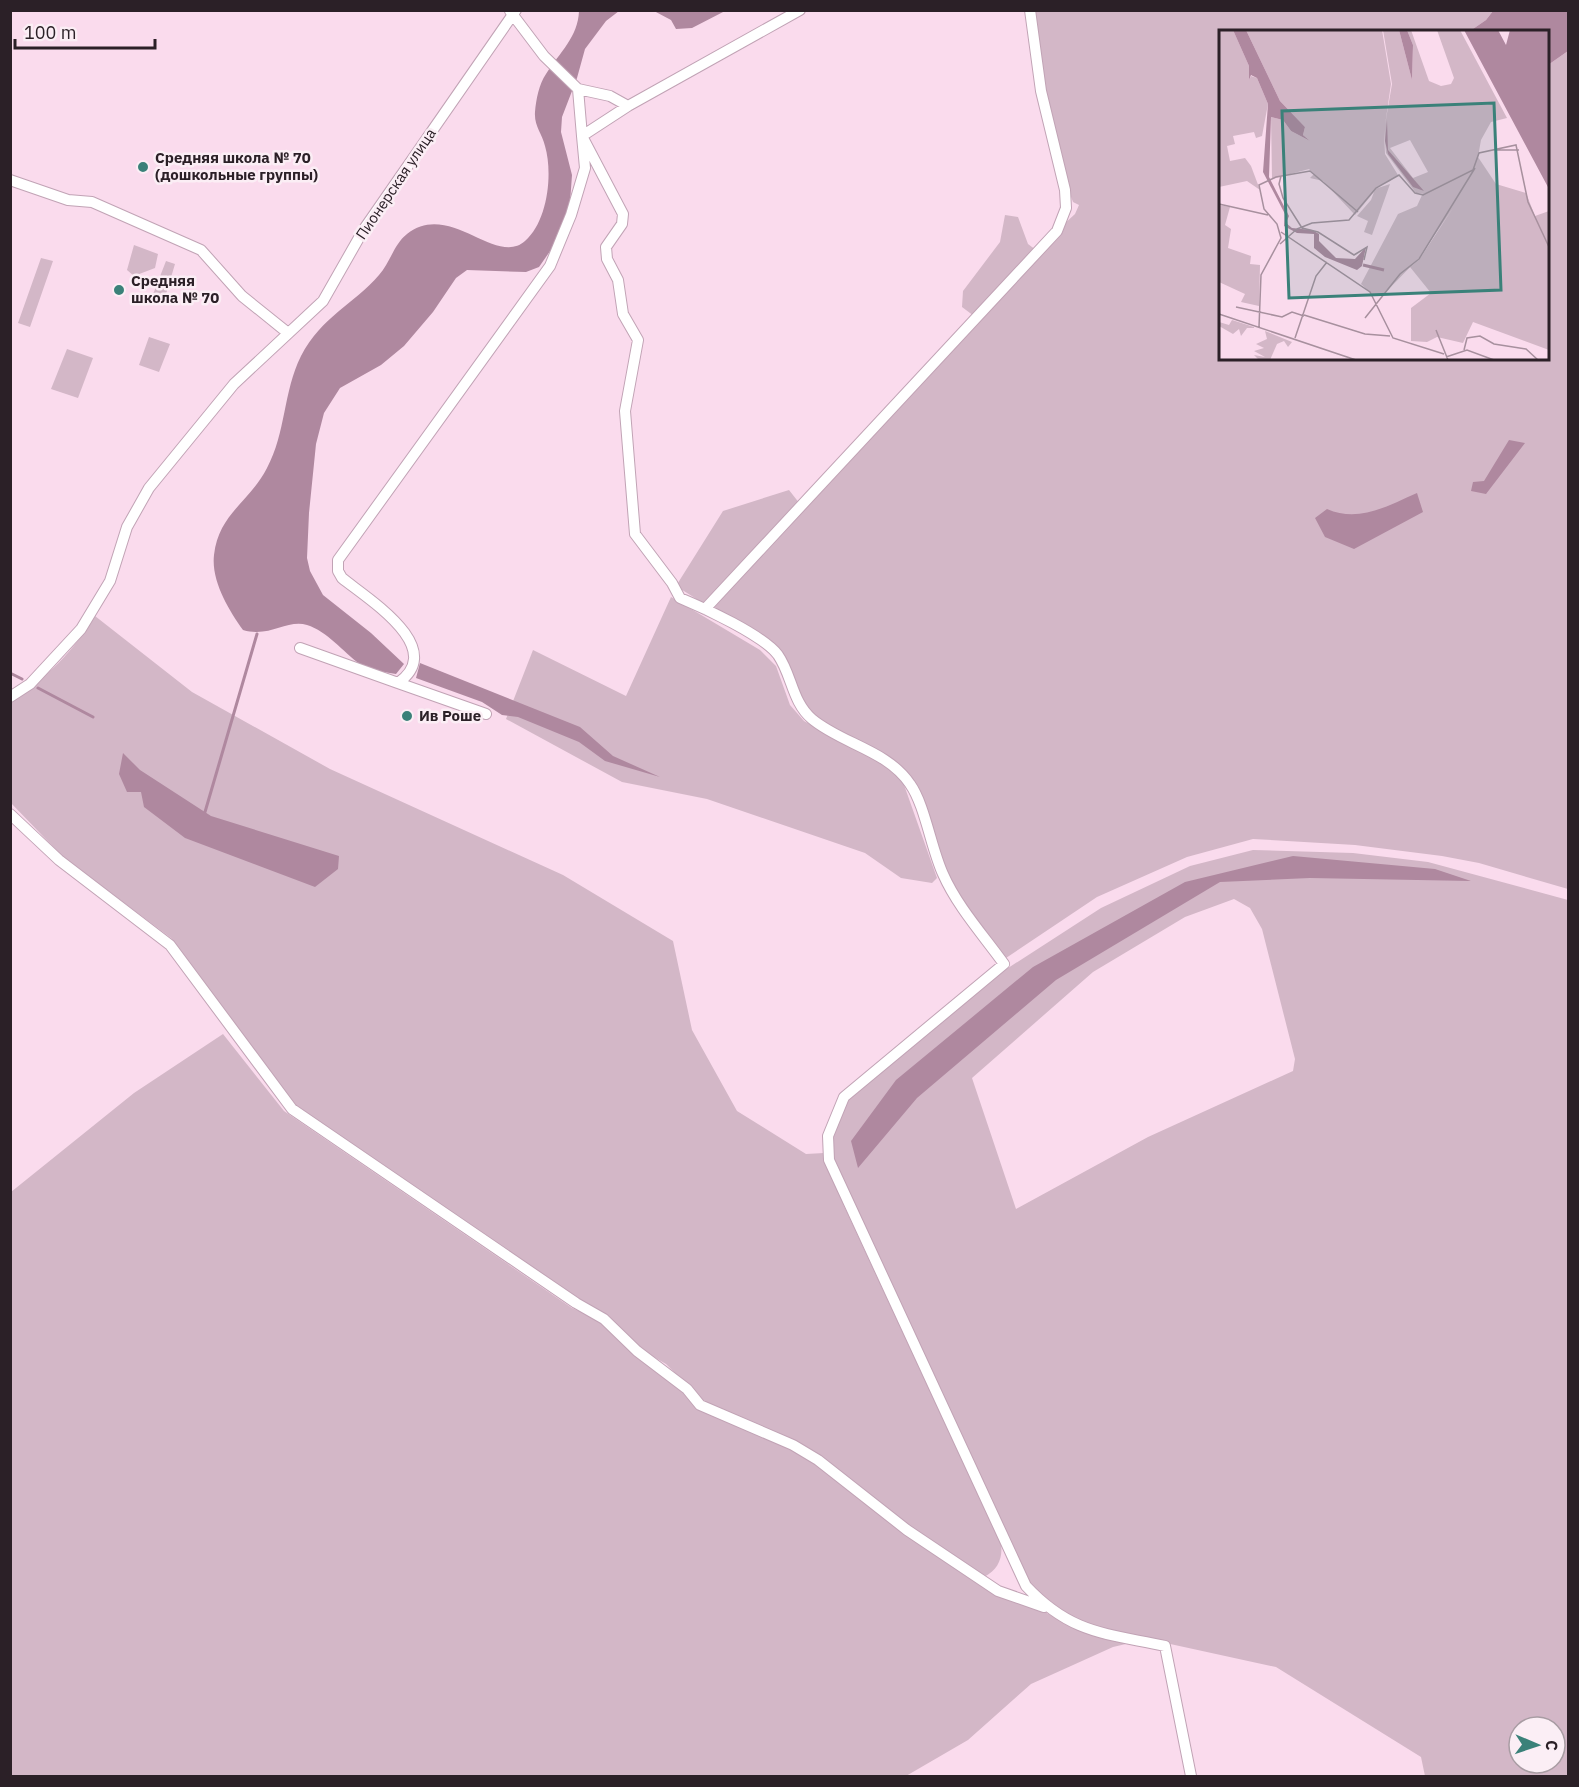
<svg xmlns="http://www.w3.org/2000/svg" width="1579" height="1787" font-family="'IBM Plex Sans',sans-serif">
<rect width="100%" height="100%" fill="#fadbed"/>
<path fill="#d3b7c7" fill-rule="evenodd" d="M1031,11H1493L1486,20L1470,31L1220,32V358H1548V65L1568,51V889L1479,863L1442,856L1355,845L1253,839L1187,857L1097,897L1006,958L954,890L910,777L811,717L780,652L676,586L723,511L789,490L800,504L974,316L962,307L963,291L1000,242L1005,215L1018,217L1028,244L1036,250L1075,214L1079,205L1073,202L1070,194L1044,100Z
M134,245L158,254L155,268L134,276L127,270Z
M41,258L53,261L30,327L18,323Z
M166,261L175,264L166,294L157,298L152,297Z
M149,337L170,344L159,372L139,365Z
M67,349L93,358L78,398L51,389Z
M671,597L760,650L776,666L790,705L804,721L884,765L903,782L937,878L932,883L901,878L865,853L707,799L622,782L506,719L533,650L626,696Z
M95,616L192,692L330,769L563,875L673,941L692,1030L737,1111L806,1154L824,1153L844,1206L1001,1544C1003,1558 998,1570 984,1577L911,1528L821,1458L708,1406L666,1364L640,1349L609,1316L575,1297L296,1107L171,938L63,857L11,803V699C45,681 75,649 95,616Z
M1253,850L1353,853L1428,862L1568,900V1776H1425L1421,1757L1276,1667L1088,1626L1074,1620L1029,1584L837,1168L832,1151L833,1138L848,1100L1005,970L1101,908L1190,866ZM1234,899L1250,908L1262,929L1295,1059L1293,1071L1148,1137L1016,1209L972,1078L1093,972L1185,917ZM1519,1727H1555V1763H1519Z
M223,1034L284,1111L572,1308L602,1322L683,1392L792,1447L931,1550L1078,1630L1130,1643L1113,1647L1031,1684L968,1740L906,1776H11V1192L134,1093Z"/>
<path fill="#af889f" d="M579,11H619L606,21L585,49L577,78L562,117L561,132L572,175L570,203L567,217L555,244L539,267L526,272L467,270L456,278L433,312L404,346L381,365L340,388L324,413L316,444L309,513L307,558L310,571L323,595L371,633L404,664L396,674C384,672 370,671 360,664C343,652 327,631 307,625C287,619 270,638 243,630C229,610 211,581 214,555C219,513 249,503 267,468C286,433 283,392 301,356C322,316 353,305 379,275C390,263 394,244 407,234C449,200 496,267 525,241C548,221 553,173 545,146C542,133 534,126 535,112C536,100 539,84 546,74C560,52 578,37 579,11Z
M654,11H725L692,28L676,29L671,20Z
M1493,11H1568V51L1548,65V32L1470,31L1486,20Z
M1509,440L1525,443L1486,494L1471,491L1473,482L1484,481Z
M1417,493L1423,512L1354,549L1325,537L1315,518L1327,509C1359,523 1387,506 1417,493Z
M420,663L580,727L613,756L660,777L605,761L579,742L518,717L502,715L482,702L416,678Z
M123,753L140,770L211,816L339,856L338,869L315,887L185,838L144,807L141,792H127L119,774Z
M1293,856L1435,869L1471,881L1310,878L1220,882L1056,980L917,1098L858,1168L851,1141L896,1080L1033,967L1185,882Z"/>
<g fill="none" stroke-linecap="round" stroke-linejoin="round">
<path stroke="#af889f" stroke-width="3" d="M10,673L22,679
M38,688L93,717
M205,812L257,634"/>
<defs>
<path id="minor" d="M510,11L544,56L578,89L610,96L628,106
M578,89L582,136L623,214L622,224L606,247L607,259L618,280L623,314L638,340L625,411L635,534L672,583L680,598C704,608 763,635 778,655C792,675 792,702 812,719C842,744 887,750 910,784C925,805 931,848 943,874C957,906 983,935 1004,964L844,1097L828,1136L829,1160L1026,1586C1071,1634 1105,1633 1165,1646L1191,1776
M10,180L68,200L92,202L201,250L242,296L288,333
M705,609L1057,231L1066,208L1065,190L1041,91L1030,10
M300,648L398,683C448,648 368,599 342,578L338,571V560L550,266L571,215L585,168L582,136L628,106L800,10
M398,683L486,714
M10,697L30,684L81,629L110,581L127,527L149,488L234,384L323,301L364,229L516,10
M10,814L59,860L170,945L292,1109L576,1303L604,1319L637,1351L687,1389L700,1405L793,1445L818,1460L907,1530L998,1591L1044,1607"/>
</defs>
<use href="#minor" stroke="#c1a3b5" stroke-width="12"/>
<use href="#minor" stroke="#fff" stroke-width="10"/>
</g>
<g fill="#3a8179" stroke="#fbeef5" stroke-width="2">
<circle cx="143" cy="167" r="6"/>
<circle cx="119" cy="290" r="6"/>
<circle cx="407" cy="716" r="6"/>
</g>
<g text-anchor="middle" stroke-width="5" stroke-linejoin="round" paint-order="stroke">
<g font-size="15" font-weight="bold" fill="#2b2027" stroke="#fbeef5" text-anchor="start">
<text x="155" y="163">Средняя школа № 70<tspan x="155" dy="17">(дошкольные группы)</tspan></text>
<text x="131" y="286">Средняя<tspan x="131" dy="17">школа № 70</tspan></text>
<text x="419" y="721">Ив Роше</text>
</g>
<g font-size="15" fill="#2b2027" stroke="#fbeef5">
<text transform="translate(396 184) rotate(-56)" y="5">Пионерская улица</text>
</g>
</g>
<g transform="translate(1219 30)">
<rect width="330" height="330" fill="#fadbed"/>
<path d="M0,0H14L30,36V50L32,46L38,48L49,74L43,106L37,108L35,102L14,106L16,114L8,116L11,131L26,128L32,136L41,160L28,151L0,157ZM27,0H163L172,54L166,95L173,54L164,0H180L193,50L194,15L188,0H192L210,51L222,56L232,54L235,48L218,0H241L288,88L272,92L262,110L259,127L277,154L307,163L316,186L330,181V320L254,292L244,313L218,307L208,312L192,311V278L212,263L191,237L200,230L234,178L200,228L163,266H155L142,254L179,184L198,176L203,165L240,147L205,164L197,163L167,123L165,100L166,124L179,145L171,151L158,157L156,159L171,154L153,205L145,202L149,191L138,186L152,170L155,162L136,185L104,151L91,148L95,144L90,139L53,149L52,87L64,90L72,101L91,111L84,105L86,97L61,71ZM191,110L209,142L194,148L171,118ZM0,175L11,177L6,195L12,199L9,218L32,226L31,234L41,235L40,276L22,272L26,264L0,252ZM13,290L35,297V298H28L22,306L20,299L14,304L0,296V292L10,295ZM46,301L73,312L69,317L65,311L58,314L51,330H40L35,325L46,327L35,321L45,318L37,314L48,309Z" fill="#d3b7c7" fill-rule="evenodd"/>
<path d="M14,0H27L61,71L86,97L84,105L91,111L72,101L64,90L52,87L50,147L70,186L67,193L73,198L93,200L100,204V211L117,228L136,229L147,217L143,236L138,240L106,227L95,218V204L78,203L65,196L66,184L44,142L49,74L38,48L32,45L30,50V36ZM180,0H188L194,15L193,50ZM245,0H279L287,15L291,0H330V159ZM168,90L169,120L205,161L194,157L169,124L166,111Z" fill="#af889f"/>
<path fill="none" stroke="#af889f" stroke-width="3" d="M144,235L165,240"/>
<path fill="none" stroke="#a7909e" stroke-width="1.5" d="M276,120H300M62,146L60,154L64,168L83,198L99,202L135,225L148,217L145,230M0,174L49,185M78,199L93,193L130,190L157,158L180,145L196,163L204,165L254,140L260,123L297,115L309,172L330,217M62,202L151,262L174,308L225,324M61,214L78,199M17,277L63,287L73,282L85,286M0,284L137,330M85,285L146,304L171,306M146,288L181,244L200,229L256,138M40,297L42,245L62,208L58,194L45,179L40,155L57,147L91,141L139,182M217,300L229,330M76,308L97,246L108,232M245,320L248,308L261,306L275,314L307,319L319,330M227,327L248,320L275,330"/>
<path fill="#3a8179" fill-opacity="0.15" stroke="#3a8179" stroke-width="3" d="M275,73L282,260L70,268L63,81Z"/>
<rect width="330" height="330" fill="none" stroke="#2b2027" stroke-width="3"/>
</g>
<rect width="1579" height="1787" fill="none" stroke="#2b2027" stroke-width="24"/>
<g transform="translate(1537 1745) rotate(92)"><circle r="28" fill="#fbeef5" stroke="#a89ca3" stroke-width="1.5"/>
<path d="M0-4.5L10 22L0 15L-10 22Z" fill="#3a8179"/>
<text y="-9" font-size="16" font-weight="bold" text-anchor="middle" fill="#2b2027">С</text>
</g>
<path d="M15 39v9h140v-9" fill="none" stroke="#2b2027" stroke-width="3"/>
<text x="24" y="39" font-size="18" fill="#2b2027" stroke="#fbeef5" stroke-width="4.5" paint-order="stroke">100 m</text>
</svg>
